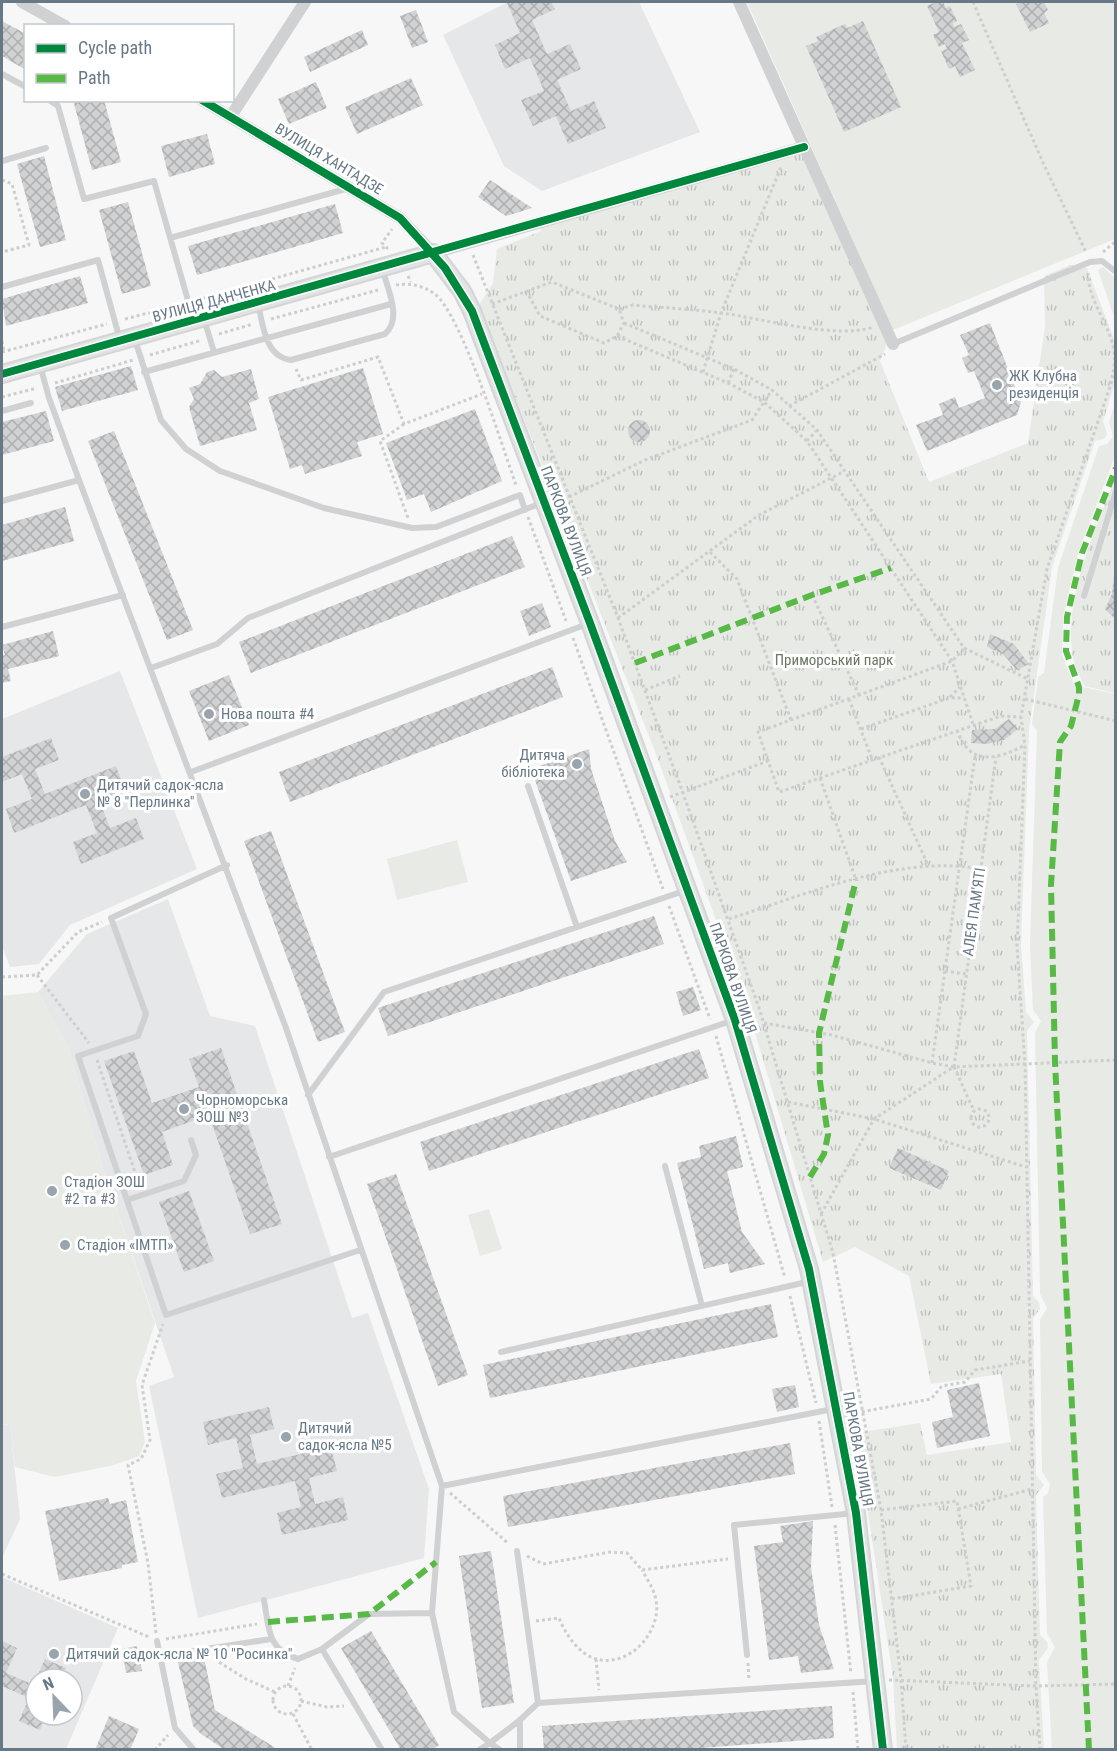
<svg xmlns="http://www.w3.org/2000/svg" width="1117" height="1751" font-family="'Roboto Condensed',sans-serif">
<defs>
<pattern id="park-tufts" width="24" height="20" patternUnits="userSpaceOnUse" patternTransform="scale(1.5)"><rect width="24" height="20" fill="#e7eae5"/><path d="M3 7l-1-3M5 7V3M7 7l1-3M15 17l-1-3M17 17v-4M19 17l1-3" fill="none" stroke="#bfc2bf"/></pattern>
<pattern id="building-cross-hatch" width="8" height="8" patternUnits="userSpaceOnUse" patternTransform="scale(1.5)"><rect width="8" height="8" fill="#d1d2d3"/><path d="M0 0l8 8M0 8l8-8" fill="none" stroke="#adafb1"/></pattern>
</defs>
<rect width="100%" height="100%" fill="#f7f7f7"/>
<path fill="#e6e7e8" fill-rule="evenodd" d="M508,2H639L700,132L542,191L504,166L443,35Z
M120,671L197,869L70,925L39,964L10,967L2,946V719Z
M168,899L210,1016L255,1026L352,1318L368,1313L429,1489L424,1558L198,1618L149,1386L174,1377L103,1168L69,1050L38,992L87,934Z
M10,1424L20,1519L2,1558V1425Z
M2,1577L118,1628L66,1749H2ZM36,1679H72V1715H36Z"/>
<path fill="#e7eae5" d="M747,2H1115V239L893,330Z
M1103,267L1115,278V320L1098,270Z
M1115,403V456L1078,553L1063,617L1062,655L1074,685L1115,694L1116,1749L1052,1750L1047,1662L1055,1647L1047,1633L1043,1497L1048,1493L1050,1484L1042,1472L1040,1320L1047,1308L1040,1294L1035,1033L1041,1021L1033,1010L1030,944L1037,731L1032,724L1038,677L1044,673L1058,568L1099,446L1107,444L1113,436L1109,422Z
M457,840L468,882L397,900L387,859Z
M38,992L69,1050L103,1168L155,1323L136,1381L145,1442L139,1456L114,1465L55,1477L15,1467L10,1424L2,1425V996Z
M489,1209L502,1249L480,1256L468,1215Z"/>
<path fill="url(#park-tufts)" d="M802,152L887,344L880,361L929,482L1028,443L1045,326L1044,276L1070,265L1087,268L1115,342V383L1103,421L1107,434L1104,439L1095,441L1052,567L1029,730L1021,945L1026,1012L1034,1022L1027,1031L1033,1296L1039,1303L1040,1309L1033,1318L1036,1475L1044,1485L1036,1495L1040,1635L1047,1642L1048,1648L1039,1660L1044,1749H897L893,1678L856,1433L920,1423L927,1455L1011,1442L1001,1374L931,1384L909,1276L855,1247L823,1262L747,1006L656,754L479,305L493,283L497,249L541,231L539,224Z
M1115,479V693L1084,686C1080,676 1073,663 1072,652C1065,595 1095,530 1115,479Z"/>
<path fill="url(#building-cross-hatch)" d="M510,2H551L555,9L532,20L547,54L570,44L581,69L557,80L571,111L594,101L606,128L568,144L556,116L533,126L521,100L544,91L530,58L505,69L495,45L520,33L507,3Z
M936,2H943L946,8L950,6L957,21L953,23L954,27L961,24L969,40L962,43L975,70L960,77L955,66L949,69L941,51L947,49L945,44L939,47L933,35L939,32L927,6Z
M1022,2H1044L1048,10L1044,13L1049,23L1030,32L1016,4Z
M416,10L428,42L412,48L400,16Z
M2,21L26,34V70L2,56Z
M863,21L901,107L844,132L806,46L818,41L816,37L845,24L847,28Z
M362,30L368,45L310,72L304,57Z
M411,78L423,105L357,134L345,107Z
M316,82L327,108L289,124L278,99Z
M73,100H104L121,162L92,170Z
M207,134L215,164L169,177L161,146Z
M44,156L66,240L40,247L17,164Z
M490,180L532,208L506,216L478,197Z
M128,202L151,286L122,294L99,210Z
M335,204L343,233L197,275L188,246Z
M80,276L88,303L6,326L2,299Z
M990,323L1021,402L1017,415L927,451L916,425L943,415L939,404L955,397L959,408L985,398L974,371L968,373L962,358L969,355L960,335Z
M131,366L138,390L62,411L55,387Z
M363,368L383,434L357,442L362,456L305,474L302,465L290,469L268,397Z
M251,369L259,399L249,403L257,430L200,446L189,407L194,399L189,388L200,384L207,372L214,370L222,377Z
M475,409L502,481L431,512L424,494L407,500L386,443Z
M46,411L54,441L2,455V422Z
M628 431a11 11 0 1 1 22 0a11 11 0 1 1-22 0Z
M114,431L193,630L167,640L88,441Z
M65,507L74,541L2,561V525Z
M512,536L525,567L251,673L239,642Z
M1115,567H1116V620L1105,609L1112,594Z
M542,603L551,627L529,636L520,611Z
M53,631L59,656L8,669L11,681L2,683V656L5,655L2,645Z
M990,634L1014,644L1029,664L1017,670L1003,654L987,647Z
M552,667L563,697L290,802L279,772Z
M229,675L249,725L209,741L189,691Z
M1009,719L1018,729L1004,740L987,744L971,743L972,730L995,729Z
M51,738L59,760L35,769L45,794L116,766L125,790L99,800L110,828L136,818L144,839L81,864L73,842L97,833L86,805L14,833L6,809L32,799L22,774L2,782V757Z
M589,749L591,769L615,841L627,862L571,881L531,769Z
M271,831L345,1032L318,1042L244,841Z
M654,916L664,944L388,1036L378,1008Z
M693,987L701,1010L683,1016L676,992Z
M221,1048L282,1224L250,1234L209,1115L162,1132L173,1165L144,1175L104,1061L134,1051L152,1103L199,1087L189,1059Z
M699,1049L709,1078L429,1171L420,1142Z
M736,1136L743,1167L727,1171L742,1232L765,1264L730,1273L728,1263L704,1269L677,1163L701,1157L699,1146Z
M898,1148L949,1171L941,1190L889,1168Z
M396,1174L468,1375L438,1386L367,1184Z
M189,1191L214,1261L184,1272L159,1202Z
M771,1304L778,1337L490,1398L483,1365Z
M979,1383L990,1436L937,1448L932,1422L953,1417L947,1390Z
M795,1385L799,1407L777,1412L772,1389Z
M269,1407L274,1429L250,1435L257,1464L331,1447L337,1471L309,1478L315,1504L343,1497L348,1520L282,1535L277,1513L301,1507L295,1481L222,1498L216,1474L243,1468L236,1438L208,1445L203,1422Z
M790,1443L795,1474L508,1527L503,1496Z
M108,1498L110,1504L126,1500L138,1562L122,1565V1568L59,1581L45,1511Z
M813,1521L811,1567L819,1625L834,1669L801,1673L798,1656L769,1660L754,1546L783,1542L780,1526Z
M491,1551L514,1703L482,1708L459,1556Z
M371,1631L439,1745L431,1750H401L341,1648Z
M2,1641L17,1648L6,1673L34,1685L36,1680V1715H46L40,1730L19,1721L29,1698L2,1686Z
M137,1646L142,1671L126,1673L122,1649Z
M203,1653L215,1710L279,1750H225L201,1734L193,1726L177,1658Z
M45,1659L66,1668L61,1679H36Z
M832,1706L834,1738L674,1750H544L542,1726Z
M109,1716L139,1729L130,1750H95Z"/>
<g fill="none" stroke-linecap="round" stroke-linejoin="round">
<defs>
<path id="secondary" d="M2,374L433,253L462,291L472,311L590,623L735,1020L809,1269L856,1513L883,1750"/>
</defs>
<use href="#secondary" stroke="#d4d5d6" stroke-width="20"/>
<path stroke="#cdcece" stroke-width="3" stroke-dasharray="3 3" stroke-linecap="butt" d="M973,2L1044,165L1086,252
M2,180L12,184L29,245L2,252
M388,249L382,243L392,229
M1103,252L1116,241
M473,255L618,618L683,793L759,1008L833,1253L881,1510L901,1679L906,1750
M408,276L411,282
M396,285C410,283 422,285 435,294C462,316 502,446 516,485
M197,300L386,247
M492,304L552,282L619,309L624,323L617,336L604,343L540,316L527,292
M619,309L633,305C663,308 692,309 721,313C761,318 837,340 873,327
M125,319L180,305
M271,319L378,290
M624,323L734,369L772,390L817,430L964,648L1030,680
M219,334L253,324
M617,336L728,383L764,402L807,441L952,661L973,724
M2,341L4,351
M2,352L107,324
M150,355L202,340
M296,369L301,380L378,357L404,424L482,394
M703,372L721,313L781,167
M55,383L133,360
M728,383L734,369
M2,397L37,388
M789,406L885,354
M404,424L380,441L408,518
M807,441L816,431
M569,497L645,460L752,420L772,390
M528,517L566,621
M710,552L737,579L791,720
M812,595L859,695
M618,618L759,515L843,472
M573,638L663,889
M964,649L952,661L758,732L779,792L1001,716L1021,717
M645,690L680,676
M950,697L960,687
M849,699L872,759
M1025,699L1116,721
M861,729L949,698H964
M957,730C970,767 996,760 1025,745
M879,757L928,865
M820,778L856,880
M670,797L768,761
M669,906L710,1019
M729,919C804,895 900,854 980,869
M945,971L966,974
M37,975L89,1043
M2,977L37,975L78,932L102,922
M764,1023L832,1035L932,1063L954,1067L1116,1060
M716,1036L785,1278
M97,1060L140,1187
M932,1063L975,756
M954,1067L996,757
M954,1067L974,1111
M788,1102L874,1119L1026,1167
M971 1118a9 9 0 1 1 18 0a9 9 0 1 1-18 0Z
M821,1214L874,1119L952,1068
M790,1296L816,1403
M850,1414L931,1399L942,1386L965,1382L975,1370L1030,1361
M819,1421L832,1507
M450,1493L509,1544
M958,1509L1032,1489
M881,1510L957,1501L971,1586L892,1599
M835,1525L851,1674
M527,1556L543,1564L610,1552L627,1553L642,1570L728,1559
M2,1574L149,1637
M536,1621L559,1618C565,1633 578,1654 596,1659C629,1668 662,1632 656,1600C654,1589 647,1579 642,1570
M156,1633L148,1563L128,1465L141,1459L150,1440L142,1385L163,1324
M166,1639L257,1624
M168,1656L185,1652
M214,1659L246,1679L275,1692
M596,1659L599,1690
M748,1663L749,1680
M889,1680L1036,1686L1116,1684
M288,1686L295,1668
M273 1700a14 14 0 1 1 28 0a14 14 0 1 1-28 0Z
M853,1692L858,1750
M301,1701L327,1707L344,1706
M293,1714L312,1750
M155,1750L168,1735
M1040,1750L1036,1686L1025,1063L1017,947L1025,745L1021,717L1047,569L1111,384C1113,373 1116,362 1114,351C1110,324 1088,301 1088,273"/>
<path stroke="#cfd1d2" stroke-width="6" d="M2,74L26,87
M49,100L58,106L84,199L154,181L193,318
M2,161L46,148
M170,238L349,188
M2,287L98,260L120,340
M258,304C263,325 265,357 291,360L385,334C403,318 387,288 382,268
M204,319L214,352
M134,337L161,420L186,449L220,471L324,508L412,528L436,527L520,495L525,510
M893,344L1090,262L1102,261L1116,272
M40,365L49,398L79,480L286,1028L442,1486L432,1613L454,1712L490,1743L520,1720
M144,372L391,304
M2,411L31,403
M2,501L79,480
M1084,596L1116,491
M2,627L123,595
M151,668L217,644L248,618L544,502
M191,772L590,623
M528,786L577,927
M227,865L111,918L146,1014L138,1036L78,1056L166,1315L360,1250
M308,1095L384,992L687,890
M329,1157L734,1020
M665,1166L702,1306
M127,1200L184,1181L196,1155L191,1140
M501,1352L811,1281
M442,1486L833,1409
M517,1551L538,1703L875,1681
M264,1600C269,1628 267,1650 298,1659L322,1649
M157,1641L175,1728L194,1750
M193,1651L271,1639
M747,1655L734,1525L855,1513
M382,1750L322,1649L369,1614L432,1613
M479,1750L490,1743L500,1750
M520,1750V1720L538,1703"/>
<path stroke="#cfd1d2" stroke-width="12" d="M22,2L65,26
M739,2L893,344
M202,100L400,218L433,253L804,147
M231,116L305,2"/>
<use href="#secondary" stroke="#e2e3e3" stroke-width="16"/>
<path stroke="#58b947" stroke-width="6" stroke-dasharray="12 6" stroke-linecap="butt" d="M635,663L812,595L891,568
M810,1177L824,1154L828,1135L820,1082L819,1033L856,880
M268,1622L369,1614L436,1562
M1089,1750L1055,1062L1051,885L1060,742L1071,726L1079,694V687L1066,651L1067,617L1082,553L1116,468"/>
<defs>
<path id="cycleway" d="M202,100L400,218L445,268L472,311L590,623L735,1020L809,1269L856,1513L883,1750
M2,374L804,147"/>
</defs>
<use href="#cycleway" stroke="#fff" stroke-width="11"/>
<use href="#cycleway" stroke="#00873e" stroke-width="8"/>
</g>
<g fill="#99a4ae" stroke="#fff" stroke-width="2">
<circle cx="997" cy="385" r="6"/>
<circle cx="209" cy="714" r="6"/>
<circle cx="577" cy="764" r="6"/>
<circle cx="85" cy="794" r="6"/>
<circle cx="184" cy="1109" r="6"/>
<circle cx="52" cy="1191" r="6"/>
<circle cx="65" cy="1245" r="6"/>
<circle cx="286" cy="1437" r="6"/>
<circle cx="54" cy="1654" r="6"/>
</g>
<g text-anchor="middle" stroke-width="6" stroke-linejoin="round" paint-order="stroke">
<g font-size="15" fill="#677887" stroke="#fff">
<text transform="translate(329 159) rotate(31)" y="5">ВУЛИЦЯ ХАНТАДЗЕ</text>
<text transform="translate(214 301) rotate(-15)" y="5">ВУЛИЦЯ ДАНЧЕНКА</text>
<text transform="translate(566 521) rotate(69)" y="5">ПАРКОВА ВУЛИЦЯ</text>
<text transform="translate(974 912) rotate(-82)" y="5">АЛЕЯ ПАМ'ЯТІ</text>
<text transform="translate(733 978) rotate(71)" y="5">ПАРКОВА ВУЛИЦЯ</text>
<text transform="translate(858 1449) rotate(80)" y="5">ПАРКОВА ВУЛИЦЯ</text>
</g>
<g font-size="15" fill="#677887" stroke="#fff" text-anchor="start">
<text x="1009" y="381">ЖК Клубна<tspan x="1009" dy="17">резиденція</tspan></text>
<text x="221" y="719">Нова пошта #4</text>
<text x="565" y="760" text-anchor="end">Дитяча<tspan x="565" dy="17">бібліотека</tspan></text>
<text x="97" y="790">Дитячий садок-ясла<tspan x="97" dy="17">№ 8 "Перлинка"</tspan></text>
<text x="196" y="1105">Чорноморська<tspan x="196" dy="17">ЗОШ №3</tspan></text>
<text x="64" y="1187">Стадіон ЗОШ<tspan x="64" dy="17">#2 та #3</tspan></text>
<text x="77" y="1250">Стадіон «ІМТП»</text>
<text x="298" y="1433">Дитячий<tspan x="298" dy="17">садок-ясла №5</tspan></text>
<text x="66" y="1659">Дитячий садок-ясла № 10 "Росинка"</text>
</g>
<g font-size="15" fill="#667962" stroke="#fff">
<text x="834" y="665">Приморський парк</text>
</g>
</g>
<rect width="1117" height="1751" fill="none" stroke="#677887" stroke-width="6"/>
<rect x="24" y="24" width="210" height="78" fill="#ffffff" stroke="#c2c9cf" stroke-width="1.5"/>
<rect x="36" y="44" width="30" height="9" fill="#00873e" stroke="#c2c9cf" stroke-width="1.5"/>
<text x="78" y="54" font-size="18" fill="#677887">Cycle path</text>
<rect x="36" y="74" width="30" height="9" fill="#58b947" stroke="#c2c9cf" stroke-width="1.5"/>
<text x="78" y="84" font-size="18" fill="#677887">Path</text>
<g transform="translate(54 1697) rotate(337)"><circle r="28" fill="#ffffff" stroke="#c2c9cf" stroke-width="1.5"/>
<path d="M0-4.5L10 22L0 15L-10 22Z" fill="#99a4ae"/>
<text y="-9" font-size="16" font-weight="bold" text-anchor="middle" fill="#677887">N</text>
</g>
</svg>
